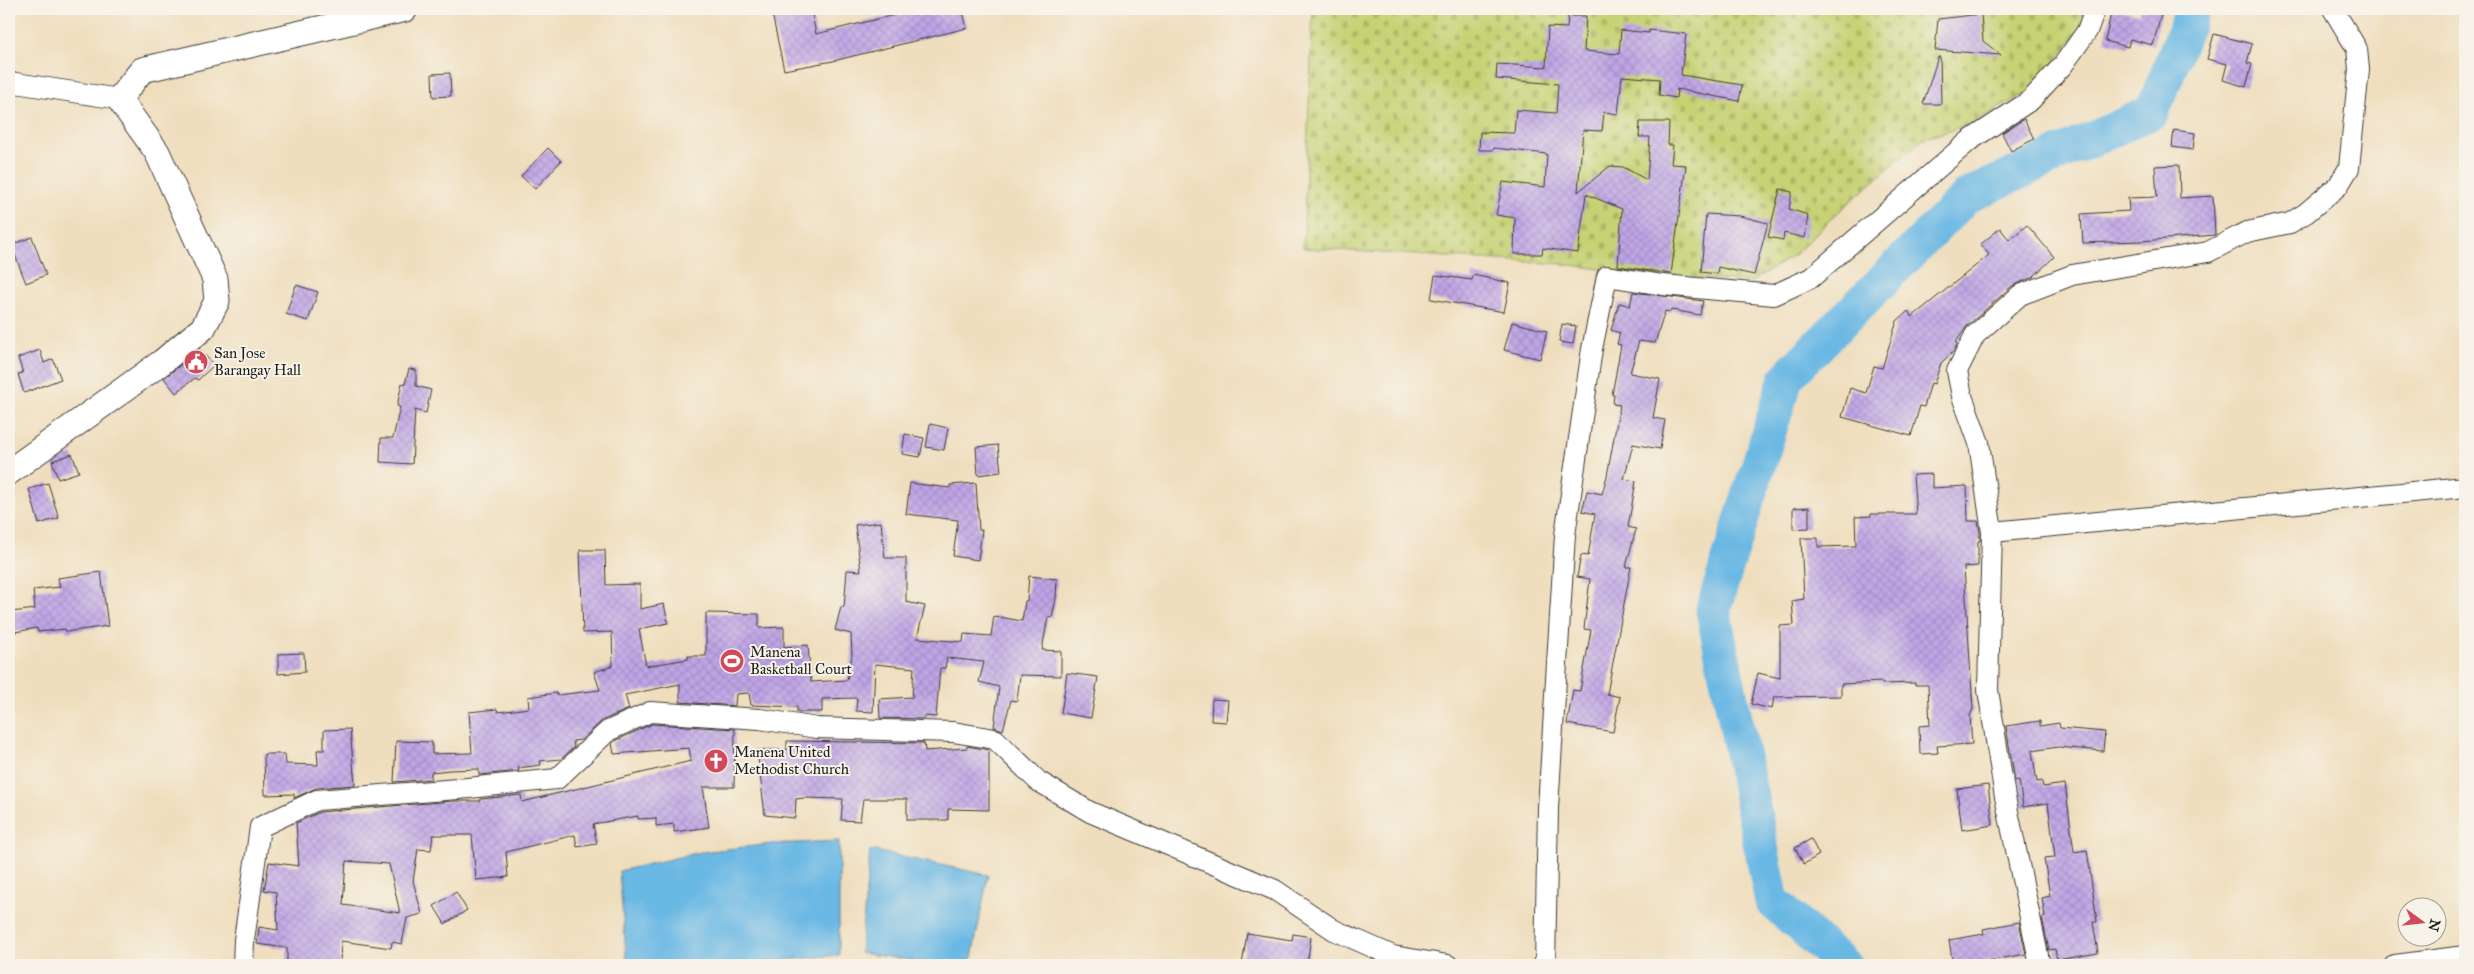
<svg xmlns="http://www.w3.org/2000/svg" width="2474" height="974" font-family="'IM FELL Great Primer',serif">
<defs>
<pattern id="cemetery-stones" width="16" height="16" patternUnits="userSpaceOnUse" patternTransform="scale(1.25)"><rect width="16" height="16" fill="#c6d273"/><path d="M2 7V4a2 2 0 0 1 4 0v3zM10 15v-3a2 2 0 0 1 4 0v3z" fill="#aab463"/></pattern>
<pattern id="building-cross-hatch" width="8" height="8" patternUnits="userSpaceOnUse" patternTransform="scale(1.25)"><rect width="8" height="8" fill="#bfa5e6"/><path d="M0 0l8 8M0 8l8-8" fill="none" stroke="#a48dc5"/></pattern>
</defs>
<rect width="100%" height="100%" fill="#f7f3e8"/>
<filter id="ink" filterUnits="userSpaceOnUse"><feTurbulence type="fractalNoise" baseFrequency=".02" numOctaves="2"/><feDisplacementMap in="SourceGraphic" scale="10" xChannelSelector="R" yChannelSelector="G"/><feConvolveMatrix kernelMatrix="1 2 1 2 8 2 1 2 1" color-interpolation-filters="sRGB"/></filter>
<filter id="wash" filterUnits="userSpaceOnUse"><feTurbulence type="fractalNoise" baseFrequency=".0096" numOctaves="4" result="noise"/><feDisplacementMap in="SourceGraphic" scale="20" xChannelSelector="R" yChannelSelector="G"/><feGaussianBlur stdDeviation="1.12" result="paint"/><feColorMatrix in="noise" values="0 0 0 0 0 0 0 0 0 0 0 0 0 0 0 0 0 1.4 0 .05"/><feComposite in="paint" operator="in"/></filter>
<g filter="url(#wash)">
<rect width="100%" height="100%" fill="#efdebd"/>
<path fill="url(#cemetery-stones)" stroke="#717748" d="M1313,9H1519L1533,11L1638,9H2087L2081,29L2032,90L1968,125L1922,139L1835,215L1794,255L1751,282L1630,273L1564,264L1303,248Z"/>
<path fill="#6ab8e4" stroke="#436a80" d="M839,841V955L735,965H627L619,871L701,852L772,844Z
M870,850L988,875L972,958L960,965H945L860,953Z"/>
<g fill="none" stroke-linecap="round" stroke-linejoin="round">
<path stroke="#6ab8e4" stroke-width="35" d="M1844,965L1772,901L1713,610L1786,378L1967,196L2152,112L2193,9"/>
</g>
<g id="blocks">
<path fill="url(#building-cross-hatch)" fill-rule="evenodd" d="M771,9H811L816,34L919,9H962L967,28L833,61L784,70Z
M2112,9L2139,14L2141,9L2162,11L2153,45L2130,39L2128,47L2105,41Z
M1981,14L1983,41L2001,55L1935,50L1938,19Z
M1568,16H1586L1584,51L1619,54L1621,30L1649,33V30L1686,34L1681,75L1742,85L1739,101L1677,89L1676,98L1659,95L1660,79L1622,76L1618,114L1604,112L1602,131L1583,130L1578,192L1610,166L1623,167L1647,180L1650,137H1639L1640,122H1669L1668,145H1673L1671,164L1686,165L1671,274L1618,266L1622,209L1586,194L1578,253L1543,248L1542,254H1514L1515,218L1496,215L1503,182L1545,187L1547,154L1494,148L1493,150H1479L1480,132L1514,133L1516,110L1556,113L1558,84L1496,79L1497,64L1546,67L1548,27L1567,28Z
M2214,34L2252,44L2247,63L2252,64L2246,87L2223,80L2227,64L2207,59Z
M1938,57H1940L1941,104H1923Z
M450,73L451,96L433,97L432,74Z
M2024,119L2034,139L2011,151L2002,133Z
M2174,130L2195,133L2193,150L2172,147Z
M548,148L561,161L535,189L521,176Z
M2179,165L2180,198L2213,196L2215,235L2142,241L2083,243L2081,214L2129,211L2128,198L2157,197L2155,166Z
M1780,189L1792,192L1789,209L1808,215L1805,238L1784,233L1783,240L1768,237Z
M1706,214L1740,216L1768,223L1754,275L1718,267L1717,274L1701,272Z
M2027,225L2054,257L2033,277L2012,286L1967,326L1956,342L1957,344L1954,351L1941,363L1934,384L1931,383L1924,407L1920,406L1911,436L1842,417L1850,388L1866,393L1874,366L1882,368L1897,321L1908,311L1912,317L1989,255L1981,244L2000,228L2009,240Z
M32,237L46,275L26,283L11,245Z
M1435,275L1472,280L1473,275L1510,283L1504,312L1431,299Z
M296,285L318,292L308,321L286,314Z
M1633,292L1703,301L1700,315L1671,310L1670,312L1665,311L1655,343L1639,341L1630,373L1660,379L1653,418L1665,420L1660,449L1633,444L1624,479L1636,481L1628,527L1636,529L1626,567H1631L1607,694L1620,697L1613,732L1567,724L1573,690L1580,691L1591,630L1584,629L1590,579L1577,577L1581,555L1588,556L1595,514L1582,511L1587,491L1602,494L1607,476L1620,405L1613,404L1614,395H1612L1621,345L1617,344L1620,333L1611,330L1619,303L1630,306Z
M1512,322L1547,331L1540,359L1504,350Z
M1562,324L1576,326L1573,344L1559,342Z
M40,350L44,363L53,359L61,379L24,393L18,374L23,373L18,358Z
M200,350L214,365L198,380L195,378L176,393L164,378Z
M409,369L416,370V386L431,390L426,413L415,410L412,464L380,462L381,438H393L400,407L397,406L402,383L405,384Z
M930,424L948,428L944,450L926,447Z
M905,434L924,438L920,457L902,454Z
M998,445L1001,472L978,475L976,447Z
M72,454L79,472L58,479L52,461Z
M1932,474V488L1967,486L1968,521H1978L1980,533V541H1978V566L1964,567L1973,709L1970,716L1972,744L1937,746L1938,753L1920,754L1919,726L1930,725L1928,685H1915V683L1882,684V682L1841,684V696L1774,697L1772,709L1751,704L1758,673L1780,678V626L1794,625L1792,601L1804,599L1801,538H1818V547L1856,546L1855,517L1871,516V514H1916L1913,475Z
M48,483L59,518L39,524L29,489Z
M910,483L950,488V485L976,483L979,530H982L978,560L953,556L958,520L906,514Z
M1809,507V528L1793,529V508Z
M881,522L885,558H906V602L925,606L917,638L963,642L964,634L991,636L994,616L1022,621L1025,601H1027L1029,576L1057,579L1056,598L1052,618L1048,617L1042,650L1061,651V676L1020,675L1017,701L1011,700L1003,730L994,727L999,687L979,682L984,662L947,658L945,668H940L936,717L924,716V719L880,718L879,699L912,697L914,668L875,664L873,712L856,711L857,698L822,699V712H797V707L751,705L749,693L736,694L735,706L680,702V684L625,695L629,709L603,720L581,740L573,741L574,747L561,759L540,761L541,765L518,768L519,771L479,775V769L450,770L431,772V779L394,782L396,741L432,742V754L472,753L469,712L497,709L498,712L529,708L528,697L556,693L557,695L600,690L594,672L613,666L612,632L583,633L580,550H605L606,585L640,584V609L664,604L668,623L639,629L646,666L688,659V656H706V613L759,614V628L784,627V647L808,645L811,682L847,680L852,656L851,634L835,630L841,607H844L847,570L861,571L855,525Z
M101,572L108,626L66,632L65,629L38,632L37,628L15,632L12,612L35,609L33,590L60,587L58,578Z
M304,653L305,672L278,674V654Z
M1067,673L1098,677L1091,718L1061,713Z
M1212,699L1228,700L1226,722L1211,721Z
M2040,721V726L2059,723L2060,728L2105,732L2103,751L2058,747L2032,751L2037,782L2042,781L2043,787L2065,784L2074,852L2087,850L2097,922H2093L2098,953L2057,960L2055,949L2049,950L2042,918L2045,917L2042,898L2050,896L2044,858L2055,857L2048,803L2023,807L2019,780L2015,781L2006,726Z
M652,724L735,729L734,787H703L709,827L674,832V824L656,826V818L638,819V816L593,824L597,844L577,847L575,835L506,852L508,877L476,880L472,835H433L431,850L418,849L413,881L422,914L407,918L402,944L392,942L391,948L341,941L340,965H287V948L257,944L259,927L278,930L276,892L264,890L269,862L299,866L296,823L320,812L452,801H480V799L521,795L522,802L691,761L689,748L614,754L612,743L615,741ZM346,861L389,864L400,913L343,905Z
M350,729L355,785L316,788L294,798V794L265,795L264,754H285L286,764L318,765L317,750H324V730Z
M787,741L924,743L925,751L967,748V746L989,750V810L948,809V820H907V799H863L860,821L841,820L843,799L804,798L796,799L795,818L765,815L757,750H787Z
M1988,785L1993,825L1962,830L1957,789Z
M1811,839L1819,855L1804,864L1795,848Z
M456,892L467,910L445,924L434,906Z
M2019,922L2026,954L1987,961L1988,965H1953L1949,940L1984,934L1983,929Z
M1247,933L1292,940L1293,934L1311,937L1307,965H1242Z"/>
</g>
</g>
<g filter="url(#ink)">
<use href="#blocks" fill-opacity="0" stroke="#3c3934" stroke-width="1"/>
<g fill="none" stroke-linecap="round" stroke-linejoin="round">
<defs>
<path id="minor" d="M9,82L119,99
M1992,532L2465,487
M243,965L244,940L260,827L317,800L458,789L557,779L608,731L650,712L760,719L817,728L953,732L995,739L1038,781L1090,812L1275,890L1334,930L1393,956L1448,965
M1545,965L1548,808L1565,535L1592,349L1607,276L1663,285L1774,295L1811,278L1969,141L2031,100L2063,65L2087,31L2095,9
M2040,965L2005,797L1988,690L1992,532L1979,443L1962,396L1957,371L1975,335L2020,295L2072,275L2208,252L2247,232L2290,223L2306,213L2338,186L2349,168L2359,69L2357,49L2333,9
M2395,965L2465,956"/>
<path id="tertiary" d="M9,472L162,362L203,328L217,301L215,279L157,152L119,99L142,70L405,9"/>
</defs>
<use href="#minor" stroke="#3c3934" stroke-width="22"/>
<use href="#tertiary" stroke="#3c3934" stroke-width="27"/>
<use href="#minor" stroke="#fff" stroke-width="20"/>
<use href="#tertiary" stroke="#fff" stroke-width="25"/>
</g>
</g>
<defs>
<symbol id="civic-disc" viewBox="-11 -11 22 22"><circle r="9.5" fill="#d1495b" stroke="#f7f3e8"/><path d="M-.6-6.5H3V-4.5H.6V-3L4-1V1h2V6H-6V1h2V-1L-.6-3ZM-1.2 2.5V6h2.4V2.5Z" fill="#fff"/></symbol>
<symbol id="stadium-disc" viewBox="-11 -11 22 22"><circle r="9.5" fill="#d1495b" stroke="#f7f3e8"/><path d="M0-5a6.5 5 0 1 0 0 10a6.5 5 0 1 0 0-10ZM-3.5-1.8h7v3.6h-7Z" fill="#fff"/></symbol>
<symbol id="church-disc" viewBox="-11 -11 22 22"><circle r="9.5" fill="#d1495b" stroke="#f7f3e8"/><path d="M-1.2-6h2.4v3.5h3.3v2.4h-3.3V6h-2.4V-.1h-3.3v-2.4h3.3Z" fill="#fff"/></symbol>
</defs>
<g fill-rule="evenodd">
<use href="#civic-disc" x="182" y="348" width="28" height="28"/>
<use href="#stadium-disc" x="718" y="647" width="28" height="28"/>
<use href="#church-disc" x="702" y="747" width="28" height="28"/>
</g>
<g text-anchor="middle" stroke-width="4" stroke-linejoin="round" paint-order="stroke">
<g font-size="15" fill="#1c1c1c" stroke="#f7f3e8" text-anchor="start">
<text x="214" y="358">San Jose<tspan x="214" dy="17">Barangay Hall</tspan></text>
<text x="750" y="657">Manena<tspan x="750" dy="17">Basketball Court</tspan></text>
<text x="734" y="757">Manena United<tspan x="734" dy="17">Methodist Church</tspan></text>
</g>
</g>
<rect width="2474" height="974" fill="none" stroke="#f7f3e8" stroke-width="30"/>
<g transform="translate(2422 922) rotate(105)"><circle r="24" fill="#f7f3e8" stroke="#9f9d96"/>
<path d="M0-4L9 19L0 12L-9 19Z" fill="#d1495b"/>
<text y="-8" font-size="14" font-weight="bold" text-anchor="middle" fill="#1c1c1c">N</text>
</g>
</svg>
